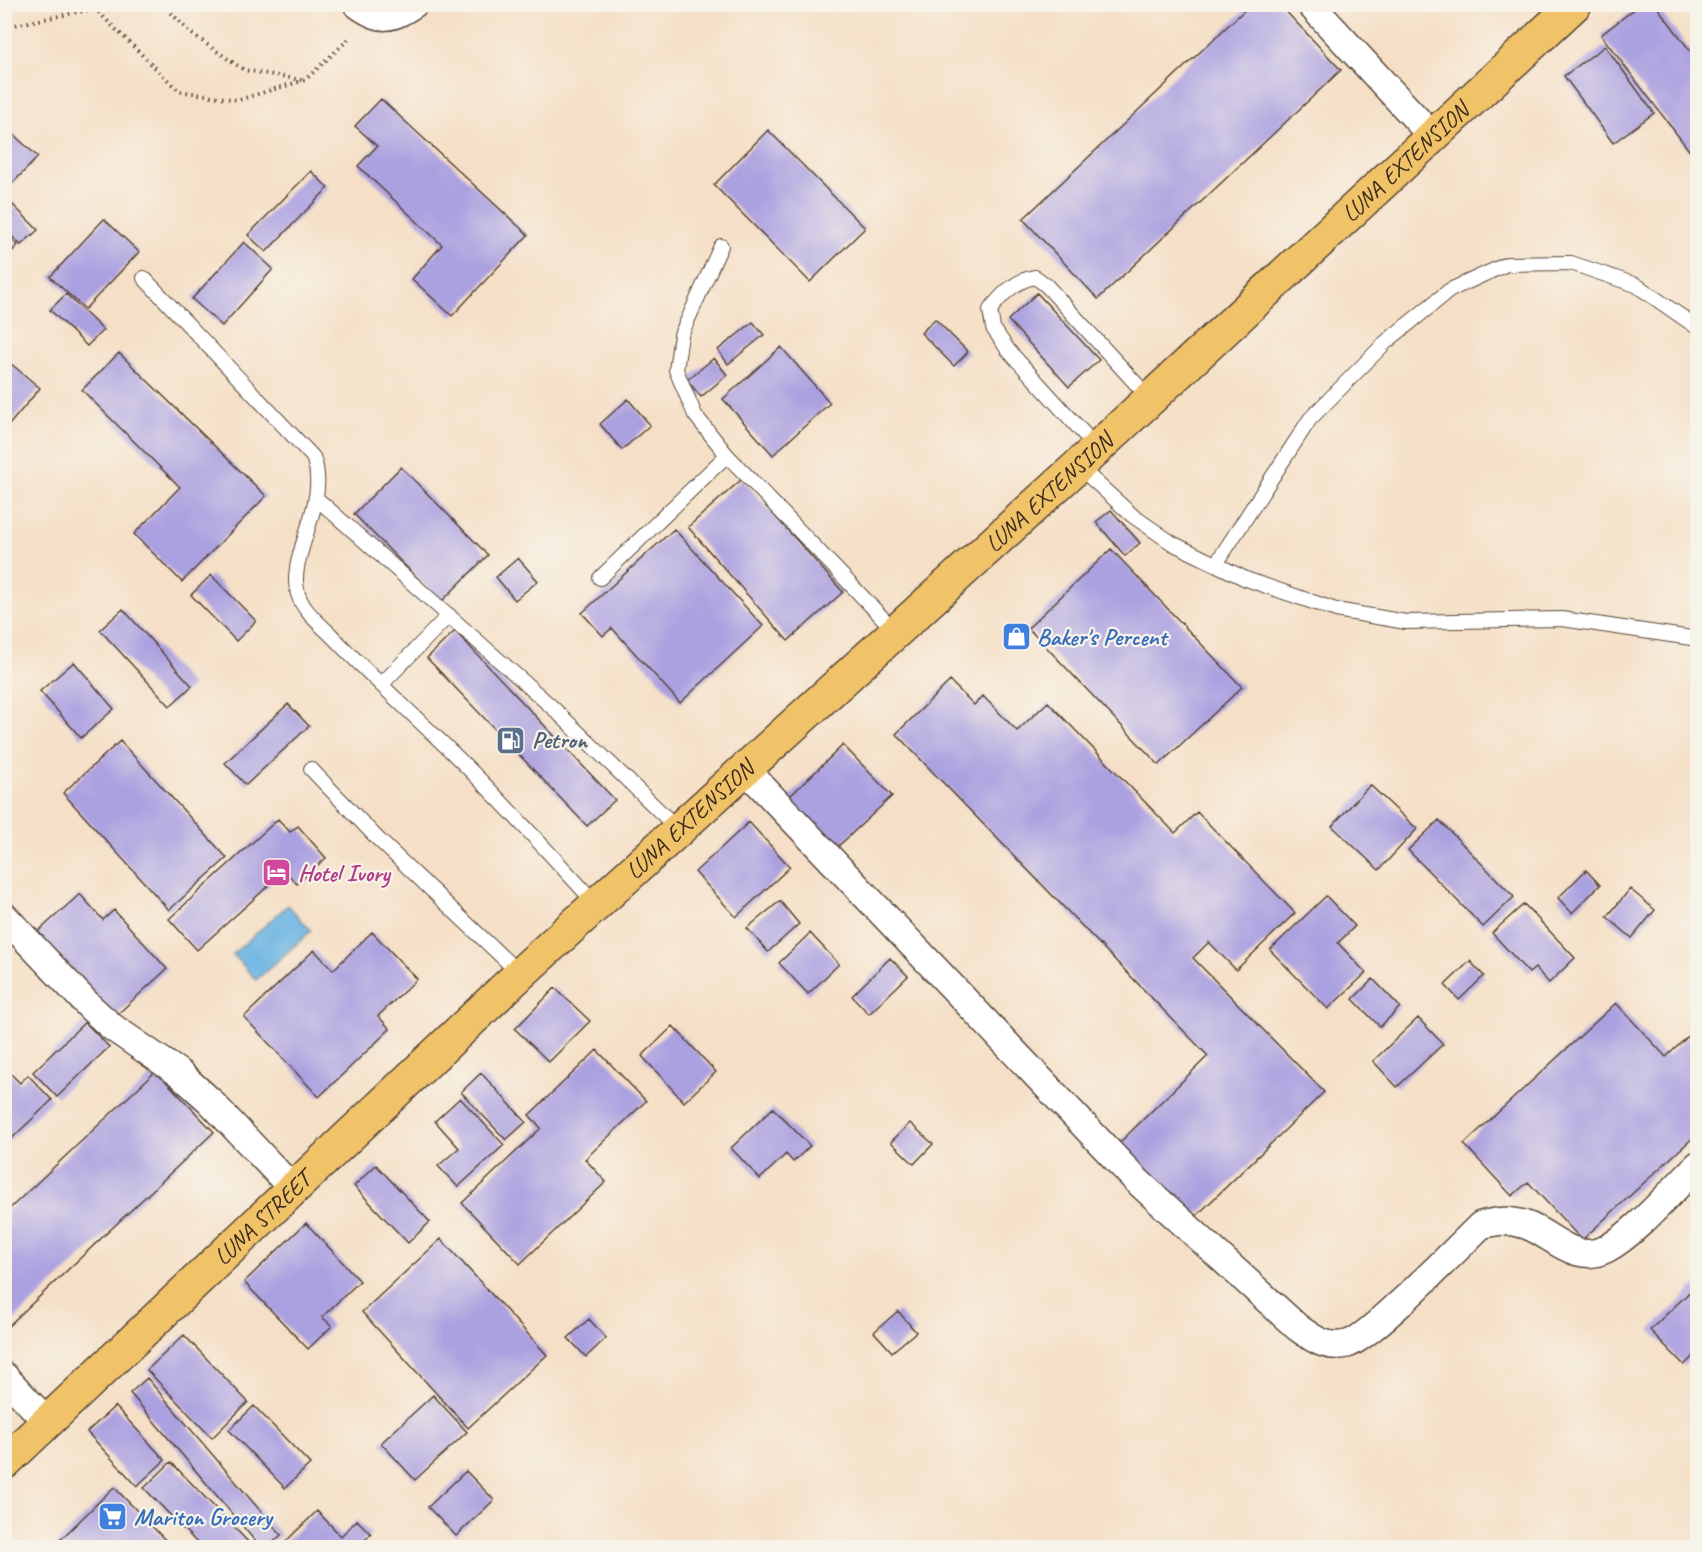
<svg xmlns="http://www.w3.org/2000/svg" width="1702" height="1552" font-family="Caveat,sans-serif">
<rect width="100%" height="100%" fill="#f7f3e8"/>
<filter id="ink" filterUnits="userSpaceOnUse"><feTurbulence type="fractalNoise" baseFrequency=".0167" numOctaves="2"/><feDisplacementMap in="SourceGraphic" scale="12" xChannelSelector="R" yChannelSelector="G"/><feConvolveMatrix kernelMatrix="1 2 1 2 8 2 1 2 1" color-interpolation-filters="sRGB"/></filter>
<filter id="wash" filterUnits="userSpaceOnUse"><feTurbulence type="fractalNoise" baseFrequency=".008" numOctaves="4" result="noise"/><feDisplacementMap in="SourceGraphic" scale="24" xChannelSelector="R" yChannelSelector="G"/><feGaussianBlur stdDeviation="1.35" result="paint"/><feColorMatrix in="noise" values="0 0 0 0 0 0 0 0 0 0 0 0 0 0 0 0 0 1.4 0 .05"/><feComposite in="paint" operator="in"/></filter>
<g filter="url(#wash)">
<rect width="100%" height="100%" fill="#f5dfc6"/>
<path fill="#6ab4e3" stroke="#526f80" stroke-width="1.5" d="M288,905L311,931L256,980L233,954Z"/>
<g id="blocks">
<path fill="#aca1e0" d="M1251,4H1279L1341,70L1098,299L1023,219Z
M1641,4H1655L1698,61V162L1601,35Z
M1605,46L1654,113L1613,143L1564,76Z
M381,99L528,235L452,316L412,279L442,245L358,166L377,146L355,126Z
M4,126L38,157L4,192Z
M768,130L865,228L810,282L714,185Z
M311,171L328,188L266,252L248,235Z
M12,204L38,230L21,245L4,229V212Z
M104,219L139,252L85,309L50,277Z
M4,233L18,245L4,260Z
M244,242L273,269L222,326L192,299Z
M1037,293L1099,360L1069,387L1008,320Z
M66,294L103,330L87,346L50,310Z
M935,319L968,352L954,366L921,333Z
M753,322L764,335L728,364L718,350Z
M781,347L830,403L773,455L723,399Z
M119,353L266,496L182,582L134,534L180,487L82,390Z
M4,358L40,388L9,425L4,421Z
M714,358L727,375L701,397L687,380Z
M628,399L650,425L622,450L600,424Z
M401,467L488,555L441,602L354,514Z
M742,479L843,592L788,641L688,527Z
M1111,510L1140,543L1125,556L1096,522Z
M674,529L763,626L680,703L612,628L603,636L582,613Z
M1111,549L1242,687L1159,765L1028,628Z
M518,558L538,581L515,600L496,577Z
M211,575L256,621L236,641L191,595Z
M123,609L192,686L170,706L100,630Z
M455,631L615,800L587,826L427,658Z
M74,662L114,709L81,738L40,691Z
M950,681L974,705L983,696L1017,731L1048,702L1175,833L1197,812L1295,913L1236,970L1209,942L1193,958L1324,1092L1190,1222L1117,1145L1208,1056L896,734Z
M288,704L309,726L246,785L225,763Z
M120,741L227,858L169,910L63,793Z
M843,745L892,796L831,853L783,803Z
M1370,785L1417,829L1379,870L1332,826Z
M278,819L290,832L298,826L326,858L297,884L285,871L197,950L169,919Z
M1439,820L1514,897L1483,927L1408,850Z
M749,822L790,867L736,917L695,872Z
M1586,870L1600,885L1572,913L1558,898Z
M1630,889L1655,910L1632,938L1607,917Z
M80,894L103,920L114,910L167,969L110,1021L33,936Z
M1326,896L1355,926L1338,943L1366,973L1328,1009L1270,950Z
M780,901L799,924L768,952L747,928Z
M1524,904L1575,958L1549,983L1535,968L1529,973L1492,933Z
M372,932L417,979L378,1016L390,1029L319,1097L244,1017L314,950L333,970Z
M810,933L839,964L808,994L779,963Z
M890,958L908,976L869,1014L852,996Z
M1470,961L1484,976L1459,1000L1445,985Z
M1373,979L1400,1007L1380,1027L1353,999Z
M555,988L590,1021L549,1062L515,1029Z
M1616,1003L1666,1057L1698,1027V1133L1582,1240L1528,1182L1512,1196L1464,1144Z
M1418,1018L1443,1044L1397,1087L1373,1061Z
M85,1022L109,1047L57,1097L33,1072Z
M673,1026L716,1072L684,1102L642,1056Z
M597,1050L646,1101L585,1159L606,1182L520,1264L462,1203L541,1128L529,1115Z
M4,1067L20,1083L28,1075L52,1100L4,1146Z
M156,1071L214,1132L4,1330V1214Z
M481,1073L526,1122L506,1140L461,1092Z
M460,1098L504,1145L458,1187L438,1166L459,1148L435,1121Z
M773,1108L810,1146L793,1162L786,1154L760,1179L731,1148Z
M910,1123L933,1144L914,1164L891,1142Z
M376,1165L430,1222L408,1243L354,1186Z
M306,1223L360,1281L322,1317L332,1326L308,1349L244,1282Z
M441,1239L547,1355L468,1428L362,1312Z
M1698,1284V1352L1684,1365L1650,1330Z
M898,1311L916,1332L892,1352L874,1332Z
M589,1319L606,1338L586,1357L568,1338Z
M184,1335L248,1402L212,1438L147,1370Z
M147,1378L281,1535L267,1548H261L130,1393Z
M433,1395L467,1432L415,1480L381,1443Z
M115,1406L165,1460L137,1486L87,1432Z
M254,1406L310,1464L285,1488L229,1430Z
M171,1462L254,1548H202L144,1488Z
M466,1471L494,1500L456,1536L428,1507Z
M114,1487L173,1548H52Z
M317,1511L341,1536L357,1520L371,1534L357,1548H279Z"/>
</g>
</g>
<g filter="url(#ink)">
<use href="#blocks" fill-opacity="0" stroke="#574537" stroke-width="1.5"/>
<g fill="none" stroke-linecap="round" stroke-linejoin="round">
<defs>
<path id="lane" d="M721,246L681,335L676,370L695,415L727,455L896,632
M144,278L313,457C331,503 286,557 298,594C303,611 320,624 332,636C376,682 424,724 469,769C513,813 555,859 597,905
M1097,448L1008,350L993,328L990,310C1001,295 1016,280 1035,277L1046,285L1150,399
M1078,466L1133,516L1172,543L1246,579L1336,610L1406,622L1562,619L1698,639
M316,498L553,708L679,830
M1216,564L1310,419L1386,342L1450,290L1507,264L1571,263L1636,285L1698,328
M600,578L727,455
M381,685L449,615
M311,769L377,838L520,974"/>
<path id="street" d="M357,4C381,22 391,19 414,4
M1310,4L1433,137
M746,770L1135,1179L1297,1327C1312,1338 1326,1349 1347,1344C1369,1339 1459,1246 1481,1225C1497,1221 1509,1219 1526,1225C1552,1234 1575,1265 1606,1249C1635,1234 1673,1189 1698,1165
M4,916L90,1007L112,1027L179,1073L209,1100L292,1188
M4,1376L48,1423"/>
<g id="highway">
<path id="s1" d="M4,1463L520,974L1078,466L1575,4"/>
</g>
</defs>
<use href="#lane" stroke="#574537" stroke-width="16"/>
<use href="#street" stroke="#574537" stroke-width="30"/>
<use href="#highway" stroke="#574537" stroke-width="36"/>
<path stroke="#574537" stroke-width="4" stroke-dasharray="1.5 4.5" stroke-linecap="butt" d="M90,4L179,91L238,100L305,80L351,37
M163,4L189,32L244,70L302,80
M4,27L94,9"/>
<use href="#lane" stroke="#fff" stroke-width="14"/>
<use href="#street" stroke="#fff" stroke-width="27"/>
<use href="#highway" stroke="#f1c369" stroke-width="33"/>
</g>
</g>
<defs>
<symbol id="shop-square" viewBox="-11 -11 22 22"><rect x="-9" y="-9" width="18" height="18" rx="4" fill="#3f7fe0" stroke="#f7f3e8"/><path d="M-5-2.5h2.3a2.7 3.5 0 0 1 5.4 0H5L5.5 6h-11ZM-1.5-2.5h3a1.5 2.3 0 0 0-3 0Z" fill="#fff"/></symbol>
<symbol id="fuel-square" viewBox="-11 -11 22 22"><rect x="-9" y="-9" width="18" height="18" rx="4" fill="#5c6f8a" stroke="#f7f3e8"/><path d="M-5.5-6h7V0h2V4h1.3V-2.5L3-4.5l.8-.8L6-3V5H2.5V1h-1V6h-7ZM-4.2-4.7v3.2H.2V-4.7Z" fill="#fff"/></symbol>
<symbol id="hotel-square" viewBox="-11 -11 22 22"><rect x="-9" y="-9" width="18" height="18" rx="4" fill="#d1479c" stroke="#f7f3e8"/><path d="M-6-4.5h1.5V1H6V5H4.5V3h-9V5H-6ZM-4 0a1.8 1.8 0 1 1 3.6 0ZM.5 0V-2.5h3Q6-2.5 6 0Z" fill="#fff"/></symbol>
<symbol id="supermarket-square" viewBox="-11 -11 22 22"><rect x="-9" y="-9" width="18" height="18" rx="4" fill="#3f7fe0" stroke="#f7f3e8"/><path d="M-6-5.5h2.5l.6 2H6L4.5 2H-2.5L-4.4-4H-6ZM-1.5 3.2a1.3 1.3 0 1 0 .1 0ZM3 3.2a1.3 1.3 0 1 0 .1 0Z" fill="#fff"/></symbol>
</defs>
<g fill-rule="evenodd">
<use href="#shop-square" x="1000" y="620" width="33" height="33"/>
<use href="#fuel-square" x="494" y="724" width="33" height="33"/>
<use href="#hotel-square" x="260" y="856" width="33" height="33"/>
<use href="#supermarket-square" x="96" y="1500" width="33" height="33"/>
</g>
<g text-anchor="middle" stroke-width="4.5" stroke-linejoin="round" paint-order="stroke">
<g font-size="24" fill="#3b2a1e" stroke="#f7f3e8">
<text dy="8" stroke="none"><textPath href="#s1" startOffset="1912">LUNA EXTENSION</textPath></text>
<text dy="8" stroke="none"><textPath href="#s1" startOffset="1426">LUNA EXTENSION</textPath></text>
<text dy="8" stroke="none"><textPath href="#s1" startOffset="940">LUNA EXTENSION</textPath></text>
<text dy="8" stroke="none"><textPath href="#s1" startOffset="356">LUNA STREET</textPath></text>
</g>
<g font-size="24" font-weight="bold" fill="#366cbe" stroke="#f7f3e8" text-anchor="start">
<text x="1037" y="645">Baker's Percent</text>
<text x="134" y="1525">Mariton Grocery</text>
</g>
<g font-size="24" font-weight="bold" fill="#4e5e75" stroke="#f7f3e8" text-anchor="start">
<text x="532" y="748">Petron</text>
</g>
<g font-size="24" font-weight="bold" fill="#b23c85" stroke="#f7f3e8" text-anchor="start">
<text x="298" y="881">Hotel Ivory</text>
</g>
</g>
<rect width="1702" height="1552" fill="none" stroke="#f7f3e8" stroke-width="24"/>
</svg>
